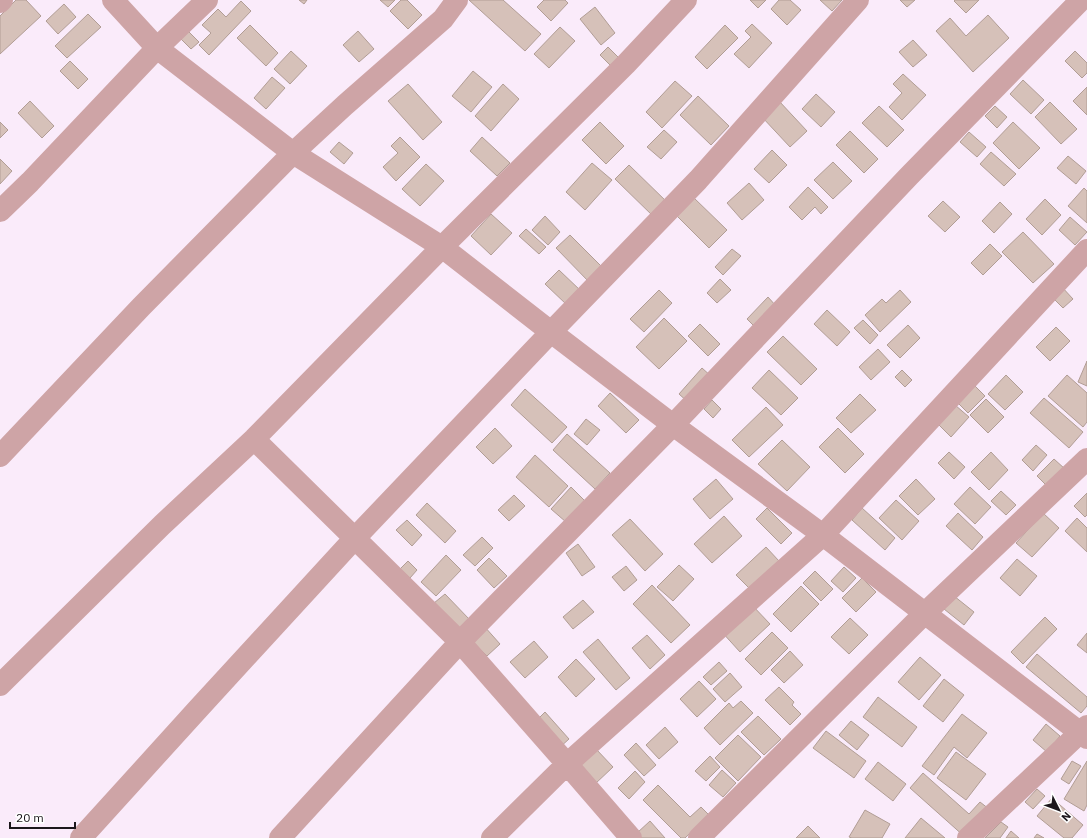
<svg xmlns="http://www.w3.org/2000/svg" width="1087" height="838" font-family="'IBM Plex Sans',sans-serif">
<rect width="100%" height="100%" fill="#faebfa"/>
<path fill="#d6c1b9" stroke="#b19d95" d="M16,0H26L41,16L0,54V16Z
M299,0H307L304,4Z
M380,0H395L388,7Z
M401,0H407L422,15L408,29L390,11Z
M469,0H503L541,34L525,51Z
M544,0H565L568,3L551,21L537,7Z
M750,0H766L758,8Z
M779,0H790L801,10L787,25L771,9Z
M820,0H842L832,11Z
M900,0H915L907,7Z
M955,0H979L966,13L954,1Z
M241,1L251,11L209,55L199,45L211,33L202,25L218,9L226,17Z
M64,4L76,17L58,34L46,21Z
M595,7L615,33L601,45L580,19Z
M88,14L101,27L67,58L55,46Z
M988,15L1009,38L973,72L936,31L950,18L966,36Z
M752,24L772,43L749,68L734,54L751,37L745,31Z
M250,25L278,53L266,66L237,38Z
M725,25L738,38L707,69L695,57Z
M560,27L575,41L549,68L534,54Z
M186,29L199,42L191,49L179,37Z
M358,31L374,49L359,62L343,45Z
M913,40L927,55L913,67L899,52Z
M608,47L619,58L611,66L600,55Z
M291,51L307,66L290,84L274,69Z
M1075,51L1087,63V73L1082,78L1065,61Z
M70,61L88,79L78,89L60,71Z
M473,71L492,87L471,112L452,96Z
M903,74L926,95L902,120L889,107L902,93L893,84Z
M272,77L285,88L266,109L254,98Z
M1023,80L1044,100L1031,114L1010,94Z
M675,81L692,96L662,128L646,112Z
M408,84L442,122L423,140L388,101Z
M503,84L519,99L491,131L475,116Z
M1087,87V115L1073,101Z
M816,94L835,112L821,127L802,109Z
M698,96L729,126L711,145L680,115Z
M30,101L54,126L42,138L18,113Z
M779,101L807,131L790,147L762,117Z
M1050,102L1077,129L1061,144L1035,117Z
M879,106L904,130L887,147L862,123Z
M995,106L1007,117L997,128L985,116Z
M0,122L8,130L0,138Z
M600,122L624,146L606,164L582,140Z
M1013,122L1040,148L1019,169L993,143Z
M664,130L677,142L661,159L647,147Z
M850,131L878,159L864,173L836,145Z
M969,132L986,147L977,157L960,142Z
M400,137L420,157L396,181L383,167L398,153L391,146Z
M482,137L510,163L497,176L470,151Z
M339,142L353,153L344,164L330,152Z
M772,150L787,165L769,183L754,169Z
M991,152L1016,174L1004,186L980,164Z
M1068,156L1086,171L1076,184L1057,168Z
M0,159L12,171L0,184Z
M833,162L852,181L833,199L814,180Z
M592,163L612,180L585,210L566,192Z
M426,164L444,181L420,206L402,189Z
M629,165L669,204L655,218L615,179Z
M749,183L764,200L742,220L727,203Z
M808,187L828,207L821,214L815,207L802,220L789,207Z
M1084,188L1087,191V223L1068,206Z
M693,197L727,230L709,248L676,215Z
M1045,199L1061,215L1042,235L1026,219Z
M943,201L960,217L945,232L928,216Z
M1000,202L1012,214L994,233L982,221Z
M491,214L512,233L491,255L471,236Z
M545,216L560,232L548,245L532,230Z
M1070,217L1087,232L1075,245L1059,230Z
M526,229L546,247L539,254L519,236Z
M1023,232L1054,264L1033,283L1002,252Z
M570,235L604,269L590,283L556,248Z
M990,244L1002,256L983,275L971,263Z
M732,249L741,256L723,275L715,267Z
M559,270L581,291L567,305L545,284Z
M720,279L731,290L717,303L707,293Z
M1061,286L1073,299L1063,308L1050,295Z
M659,290L672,303L644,332L630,319Z
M900,290L911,302L880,332L865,315L882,299L886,303Z
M768,297L776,306L755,327L747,319Z
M827,310L850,332L837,346L814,324Z
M664,318L687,341L659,369L636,347Z
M863,320L878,335L870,344L854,328Z
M700,324L720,344L708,356L688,336Z
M908,325L920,338L900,358L887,345Z
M1056,327L1070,341L1050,361L1036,347Z
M783,336L817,369L801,385L767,352Z
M878,349L890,362L871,380L859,367Z
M1087,361V386L1078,382Z
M702,368L712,377L689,403L679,394Z
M769,370L798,398L781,415L752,388Z
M902,370L912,380L905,387L895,377Z
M1006,375L1023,392L1005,410L988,394Z
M1067,375L1087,393V422L1083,427L1048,396Z
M973,384L985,396L968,413L956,401Z
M525,389L567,427L552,443L511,405Z
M610,393L639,420L626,433L598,406Z
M860,394L876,410L851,433L836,418Z
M1044,398L1083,432L1069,448L1030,413Z
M986,399L1004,417L988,433L970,415Z
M712,400L721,409L713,418L704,409Z
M955,405L969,417L951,437L938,424Z
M766,407L783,425L749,457L732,440Z
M586,419L600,430L587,445L574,434Z
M495,428L512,446L493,464L476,447Z
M838,428L864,454L845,473L819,447Z
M567,434L610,473L595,489L553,450Z
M782,440L810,467L787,491L758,464Z
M1036,445L1047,455L1033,471L1022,460Z
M949,452L965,467L954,479L938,463Z
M991,452L1008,470L989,490L971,472Z
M535,455L568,486L549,507L516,477Z
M1054,459L1065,469L1048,487L1037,476Z
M716,479L733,499L710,519L693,499Z
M916,479L935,499L918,515L899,496Z
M571,487L585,501L566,522L551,509Z
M970,487L991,507L975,524L954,504Z
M1001,491L1016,505L1006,515L991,501Z
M1087,493V515L1085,517L1074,506Z
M514,495L525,506L509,521L498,510Z
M896,500L919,521L902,540L879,518Z
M427,503L456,531L445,543L416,515Z
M767,508L792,533L781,544L756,519Z
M862,508L895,538L885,550L852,520Z
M958,513L983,537L972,550L946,526Z
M1043,513L1059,528L1032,557L1016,543Z
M724,516L742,536L712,563L694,544Z
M1077,518L1087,528V552L1065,531Z
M630,519L663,554L645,571L612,535Z
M407,520L422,535L412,546L396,530Z
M482,537L493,548L475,566L463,555Z
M578,544L595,567L582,576L566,553Z
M766,547L779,561L749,588L736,575Z
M446,555L461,570L436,596L421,582Z
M489,558L507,576L494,588L477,570Z
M1017,559L1037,576L1020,596L1000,578Z
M408,561L417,570L410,578L400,569Z
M679,565L694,579L673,601L657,587Z
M626,566L637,580L624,591L612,577Z
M844,567L856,578L843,592L831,581Z
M815,571L833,589L821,601L803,583Z
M862,578L876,592L856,612L842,598Z
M652,585L690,625L671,643L633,604Z
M801,586L819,604L791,632L773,614Z
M445,594L470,620L459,630L434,603Z
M954,596L974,612L964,625L944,609Z
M583,600L594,612L573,629L563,617Z
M751,604L770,624L740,652L721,631Z
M1045,617L1057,629L1023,664L1011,652Z
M850,618L868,635L849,654L831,637Z
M484,626L500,644L487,656L470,639Z
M772,632L788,648L761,675L745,659Z
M1087,633V653L1077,645Z
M647,635L665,655L650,669L632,648Z
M598,639L630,678L616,690L583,652Z
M534,641L548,657L525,678L510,662Z
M790,651L803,665L784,683L771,670Z
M1037,654L1087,697V706L1081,713L1026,667Z
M920,657L941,675L919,700L898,682Z
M576,659L595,679L576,697L558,677Z
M719,662L727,671L711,685L703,677Z
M730,673L742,687L725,702L713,689Z
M944,679L964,695L943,722L923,706Z
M699,681L716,699L697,717L680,699Z
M779,687L794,702L792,705L801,714L790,725L765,700Z
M878,697L917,727L902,747L863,717Z
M741,701L753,713L720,745L704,728L729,703L733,708Z
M545,712L569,739L559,748L536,721Z
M962,714L987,733L967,758L954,747L934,775L922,766Z
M758,716L781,739L764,755L741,732Z
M851,721L869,735L857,750L839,735Z
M1046,724L1060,736L1047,752L1033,740Z
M665,727L678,742L659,759L646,745Z
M826,731L866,761L854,778L813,748Z
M738,735L761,757L738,781L715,758Z
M636,743L656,765L644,776L624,755Z
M596,749L613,767L595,784L578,767Z
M956,752L986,774L966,800L937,778Z
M710,756L720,767L706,781L695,771Z
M1072,761L1081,766L1069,784L1061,779Z
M1087,761V805L1084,811L1064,799Z
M878,762L906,784L893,801L865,779Z
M722,770L736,783L723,797L709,785Z
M635,771L645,782L629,799L618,788Z
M923,773L969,814L980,802L989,809L965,837L910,788Z
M658,785L690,817L701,807L709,815L685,838H681L643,800Z
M1037,789L1045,796L1033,809L1025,802Z
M1052,798L1083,825L1072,838H1064L1037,816Z
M865,810L890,824L882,838H852L849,837Z
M921,818L945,838H905Z
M650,821L665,838H642L637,833Z
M1001,822L1008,827L1000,838H985Z
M808,826L820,838H796Z
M1011,831L1019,838H1006Z
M1037,834L1044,838H1034Z"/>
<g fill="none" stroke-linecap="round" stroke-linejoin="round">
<path stroke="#cea4a6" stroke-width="22" d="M113,0L157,48L293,153L442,247L551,332L673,425L823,535L1087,738
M0,2L2,0
M0,211L30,182L157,48L207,0
M254,439L460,642L567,764L631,838
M0,456L141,307L293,153L345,105L443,19L457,0
M0,685L162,525L254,439L442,247L626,64L686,0
M81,838L198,709L355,538L551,332L698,180L858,0
M280,838L460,642L673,425L909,176L1081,0
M492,838L567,764L823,535L1087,250
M699,838L925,613L1087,459
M968,838L1087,726"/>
</g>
<g transform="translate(1059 810) rotate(132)" stroke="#ffffff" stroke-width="3" paint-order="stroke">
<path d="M0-3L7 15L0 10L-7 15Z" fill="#1b161b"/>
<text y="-6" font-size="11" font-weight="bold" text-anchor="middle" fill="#1b161b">N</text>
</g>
<path d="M10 822v6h65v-6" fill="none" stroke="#1b161b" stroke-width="2"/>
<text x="16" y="822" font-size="12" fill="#1b161b" stroke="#ffffff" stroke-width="3" paint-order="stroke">20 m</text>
</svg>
